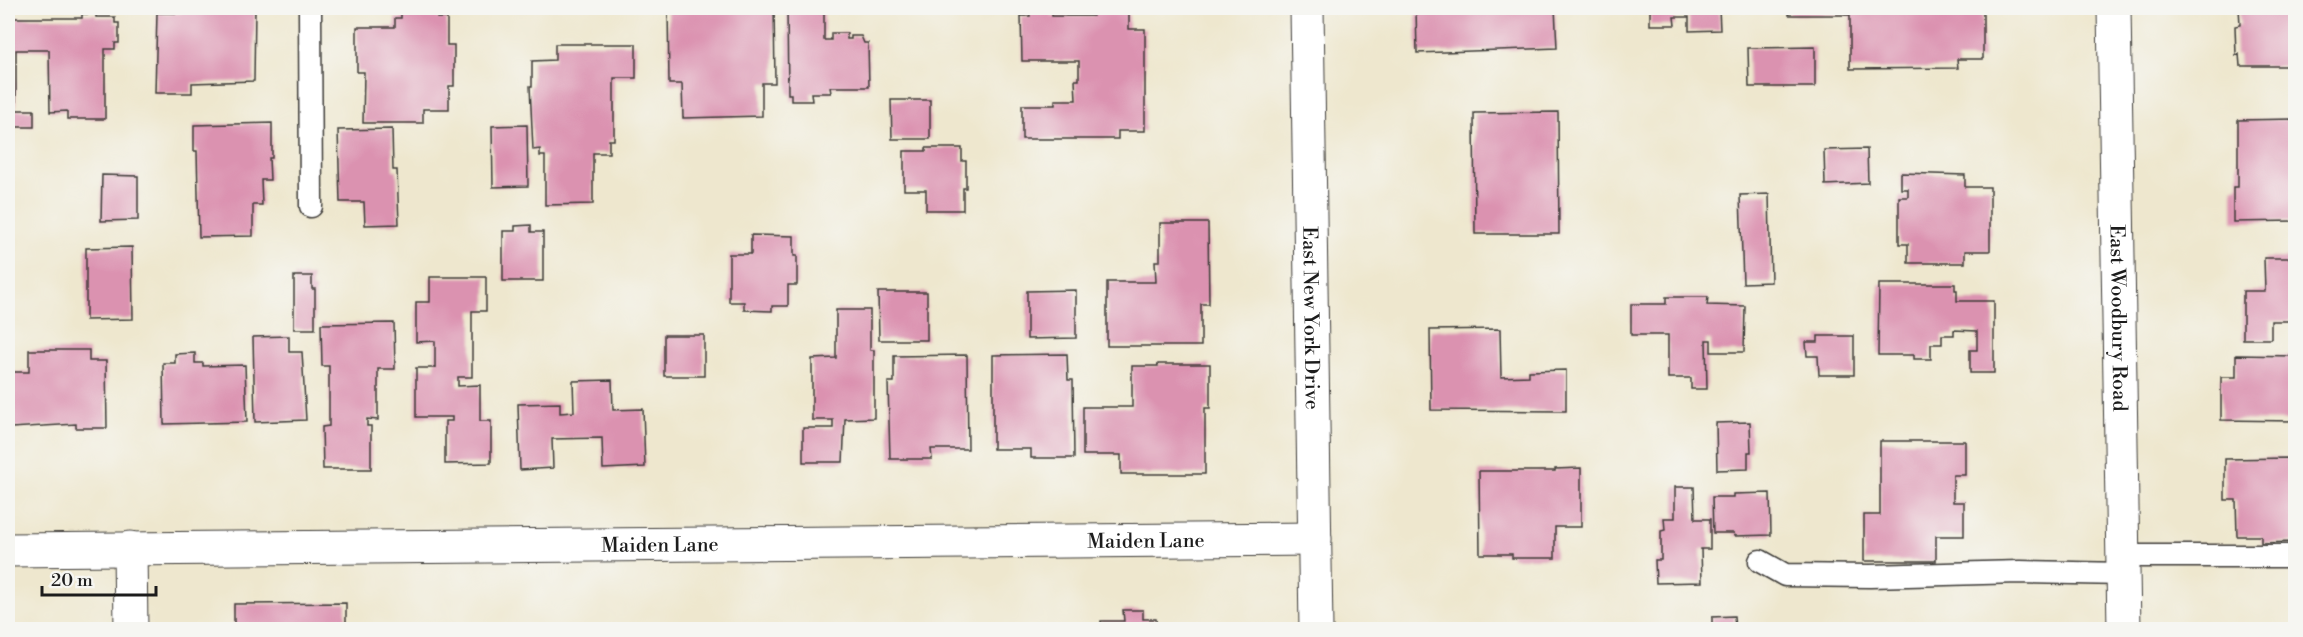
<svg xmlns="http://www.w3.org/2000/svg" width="2303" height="637" font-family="'Libre Bodoni',serif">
<rect width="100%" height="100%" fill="#f6f6f2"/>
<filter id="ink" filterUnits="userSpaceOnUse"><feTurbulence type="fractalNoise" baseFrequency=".0167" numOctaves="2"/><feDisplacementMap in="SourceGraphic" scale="12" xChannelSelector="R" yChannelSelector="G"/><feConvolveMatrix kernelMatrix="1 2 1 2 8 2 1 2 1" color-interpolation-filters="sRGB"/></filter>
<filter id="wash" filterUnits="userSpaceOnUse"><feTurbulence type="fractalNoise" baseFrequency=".008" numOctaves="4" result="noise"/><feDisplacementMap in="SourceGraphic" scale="24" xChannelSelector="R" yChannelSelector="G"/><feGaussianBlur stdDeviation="1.35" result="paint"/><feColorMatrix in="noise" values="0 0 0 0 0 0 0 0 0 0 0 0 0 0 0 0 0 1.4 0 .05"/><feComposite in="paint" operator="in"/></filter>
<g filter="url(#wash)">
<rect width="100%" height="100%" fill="#eee7ce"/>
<g id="blocks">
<path fill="#db92b0" d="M181,8H255L254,81L192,83V93H155L157,13H181Z
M401,8H437V18H447V45H454V86H449V109H423V123H363L364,72H357V27H395V18H401Z
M668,8H774L775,83H762V116L683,118L682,84H669Z
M787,8H824V40H831V33H847V39H851V36H861L864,43H868L869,87H830L831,93H811L812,101H791V94H788Z
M1092,8H1129V29H1145V131H1118V139H1022V105H1055V100H1076L1075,80H1079V61H1022L1021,16H1030V12H1052V16H1093Z
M1416,8H1555L1557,48L1417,53Z
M1650,8H1719L1720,30L1689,31V17H1674L1675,25H1650Z
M1789,8H1976V9H1983V59H1957L1958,68L1850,69V15H1789Z
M2239,8H2296V66H2240L2239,54L2236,55L2235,26L2240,25Z
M82,14H96V17H115V23H119V43H115V49H105V119H67V111L50,112L49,50H16V110H34V127H8V18H82Z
M555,44H636V78H614V140H609V153H593V204L545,205V156H540V149L533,150L530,86H532V61L555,60Z
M1815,47V87H1749L1748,48Z
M891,100H930V139H892Z
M1558,112L1559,234H1475L1474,113Z
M2296,119V221L2233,222V187H2238V120Z
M272,123V158H269L270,180H261L262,205H253V236L199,237L197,151H194V125Z
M527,125L528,186L493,187L492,126Z
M392,129L393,170H397L399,224L365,225L364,202H340L338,130Z
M926,148H962V161H966V188H963V210H926V190H904V151H926Z
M1867,149L1868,183L1825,185L1824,150Z
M1901,173L1965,175V187H1990V251H1965V263H1908V244H1899V197H1908V189H1901Z
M102,175L138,176V220L101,221Z
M1769,194L1771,282L1743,283L1740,195Z
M1160,223H1208L1209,304H1201V346H1107V282H1156L1155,261H1160Z
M531,225V232H543V281H503V231H515V226Z
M751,235L794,236V256H797V285H788V306H772V311L744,310V302H729V254H751Z
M132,247L133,319L86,320V248Z
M2264,258H2296V321H2271V339H2243V291H2265Z
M294,276H312V289H315V329H294Z
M430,277H486V311H472V377H458V386L480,385V421H491V463L445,464V421H452V417H416V368H435V341L416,342V302H430Z
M1879,284H1955V290H1957V301H1994V373H1970V350H1977V331L1954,330V335H1942V344H1931V359H1914V355H1878Z
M1076,290V338L1027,339V291Z
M878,292H927V340H879Z
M1666,297H1708L1707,305L1745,306L1744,352H1711V340H1706L1707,389H1691V378H1668V335H1631V304H1666Z
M836,310H870V350H874V418L845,419L843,462H803V428H833V420H812V359L836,358Z
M394,323L395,369H378V420L367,419V426H371V469H323L322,427L329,426V366H322L321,324Z
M1500,329L1501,377L1529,376V371L1566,370V411L1431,410L1430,330Z
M664,335H704V376H664Z
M289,336V352H302L306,420L255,422L253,337Z
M1818,336H1854V375H1819L1818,356H1807L1806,342H1818Z
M29,350H89V361H106L107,428H76V424L11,428V372H29Z
M195,353V363H203V366L245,365L247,422L164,424L163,363H175V354Z
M1067,354L1068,380H1073L1074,458H1031V449H993V355Z
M967,355L968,449H931L932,459H890L888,382H894V356Z
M2236,355L2296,356V421L2221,420V377H2236Z
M1158,364H1210V408H1205V474H1121V455H1083V407H1132V366H1158Z
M612,380L613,410L643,409L645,467L603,469L602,438L552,439L553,468L520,470L518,404L560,403V413L574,412L573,381Z
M1750,422L1751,452H1748V469L1717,470L1716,423Z
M1880,441H1965V475H1953V502H1964V536H1936V561H1864V515H1880Z
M2290,458L2291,469H2296V534H2294V542L2261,543V536H2237L2236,500H2225V459Z
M1581,468V527H1555V558H1512V554H1480L1479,471H1555V469Z
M1675,487H1694L1695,519H1710V549H1701L1702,582L1656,583L1655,560H1661V531L1665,530L1664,518H1675Z
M1770,493L1771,535L1735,536L1734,533H1713L1712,497H1733V494Z
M346,603V630H234V604Z
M1123,610H1143V619H1156L1157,630H1101V621H1124Z
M1734,616L1735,630H1712V617Z"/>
</g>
</g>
<g filter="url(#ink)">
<use href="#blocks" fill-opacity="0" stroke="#3c3a37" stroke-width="1.5"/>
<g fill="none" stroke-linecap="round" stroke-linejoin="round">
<defs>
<path id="service" d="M310,8L311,206
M2123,556H2296
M1760,561L1785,575L1870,576L2020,572L2123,574"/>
<g id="minor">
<path id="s1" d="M2114,8L2124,630"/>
<path d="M130,548L131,630"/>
<path id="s2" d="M8,550L1315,539"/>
</g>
<g id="tertiary">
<path id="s3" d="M1307,8L1316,630"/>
</g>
</defs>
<use href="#service" stroke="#3c3a37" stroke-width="25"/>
<use href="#minor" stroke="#3c3a37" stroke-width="35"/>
<use href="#tertiary" stroke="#3c3a37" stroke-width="35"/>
<use href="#service" stroke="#fff" stroke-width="22"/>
<use href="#minor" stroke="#fff" stroke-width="33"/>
<use href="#tertiary" stroke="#fff" stroke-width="33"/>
</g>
</g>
<g text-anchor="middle" stroke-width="4.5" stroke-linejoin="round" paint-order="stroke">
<g font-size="20" fill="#1c1c1c" stroke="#f6f6f2">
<text dy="7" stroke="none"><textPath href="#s3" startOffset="310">East New York Drive</textPath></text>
<text dy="7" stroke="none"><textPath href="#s1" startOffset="310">East Woodbury Road</textPath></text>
<text dy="7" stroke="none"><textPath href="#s2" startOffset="1138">Maiden Lane</textPath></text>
<text dy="7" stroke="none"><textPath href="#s2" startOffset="652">Maiden Lane</textPath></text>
</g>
</g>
<rect width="2303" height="637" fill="none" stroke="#f6f6f2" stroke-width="30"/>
<path d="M42 586v9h114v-9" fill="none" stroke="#1c1c1c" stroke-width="3"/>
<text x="51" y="586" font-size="18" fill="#1c1c1c" stroke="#f6f6f2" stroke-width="4.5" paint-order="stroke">20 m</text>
</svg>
